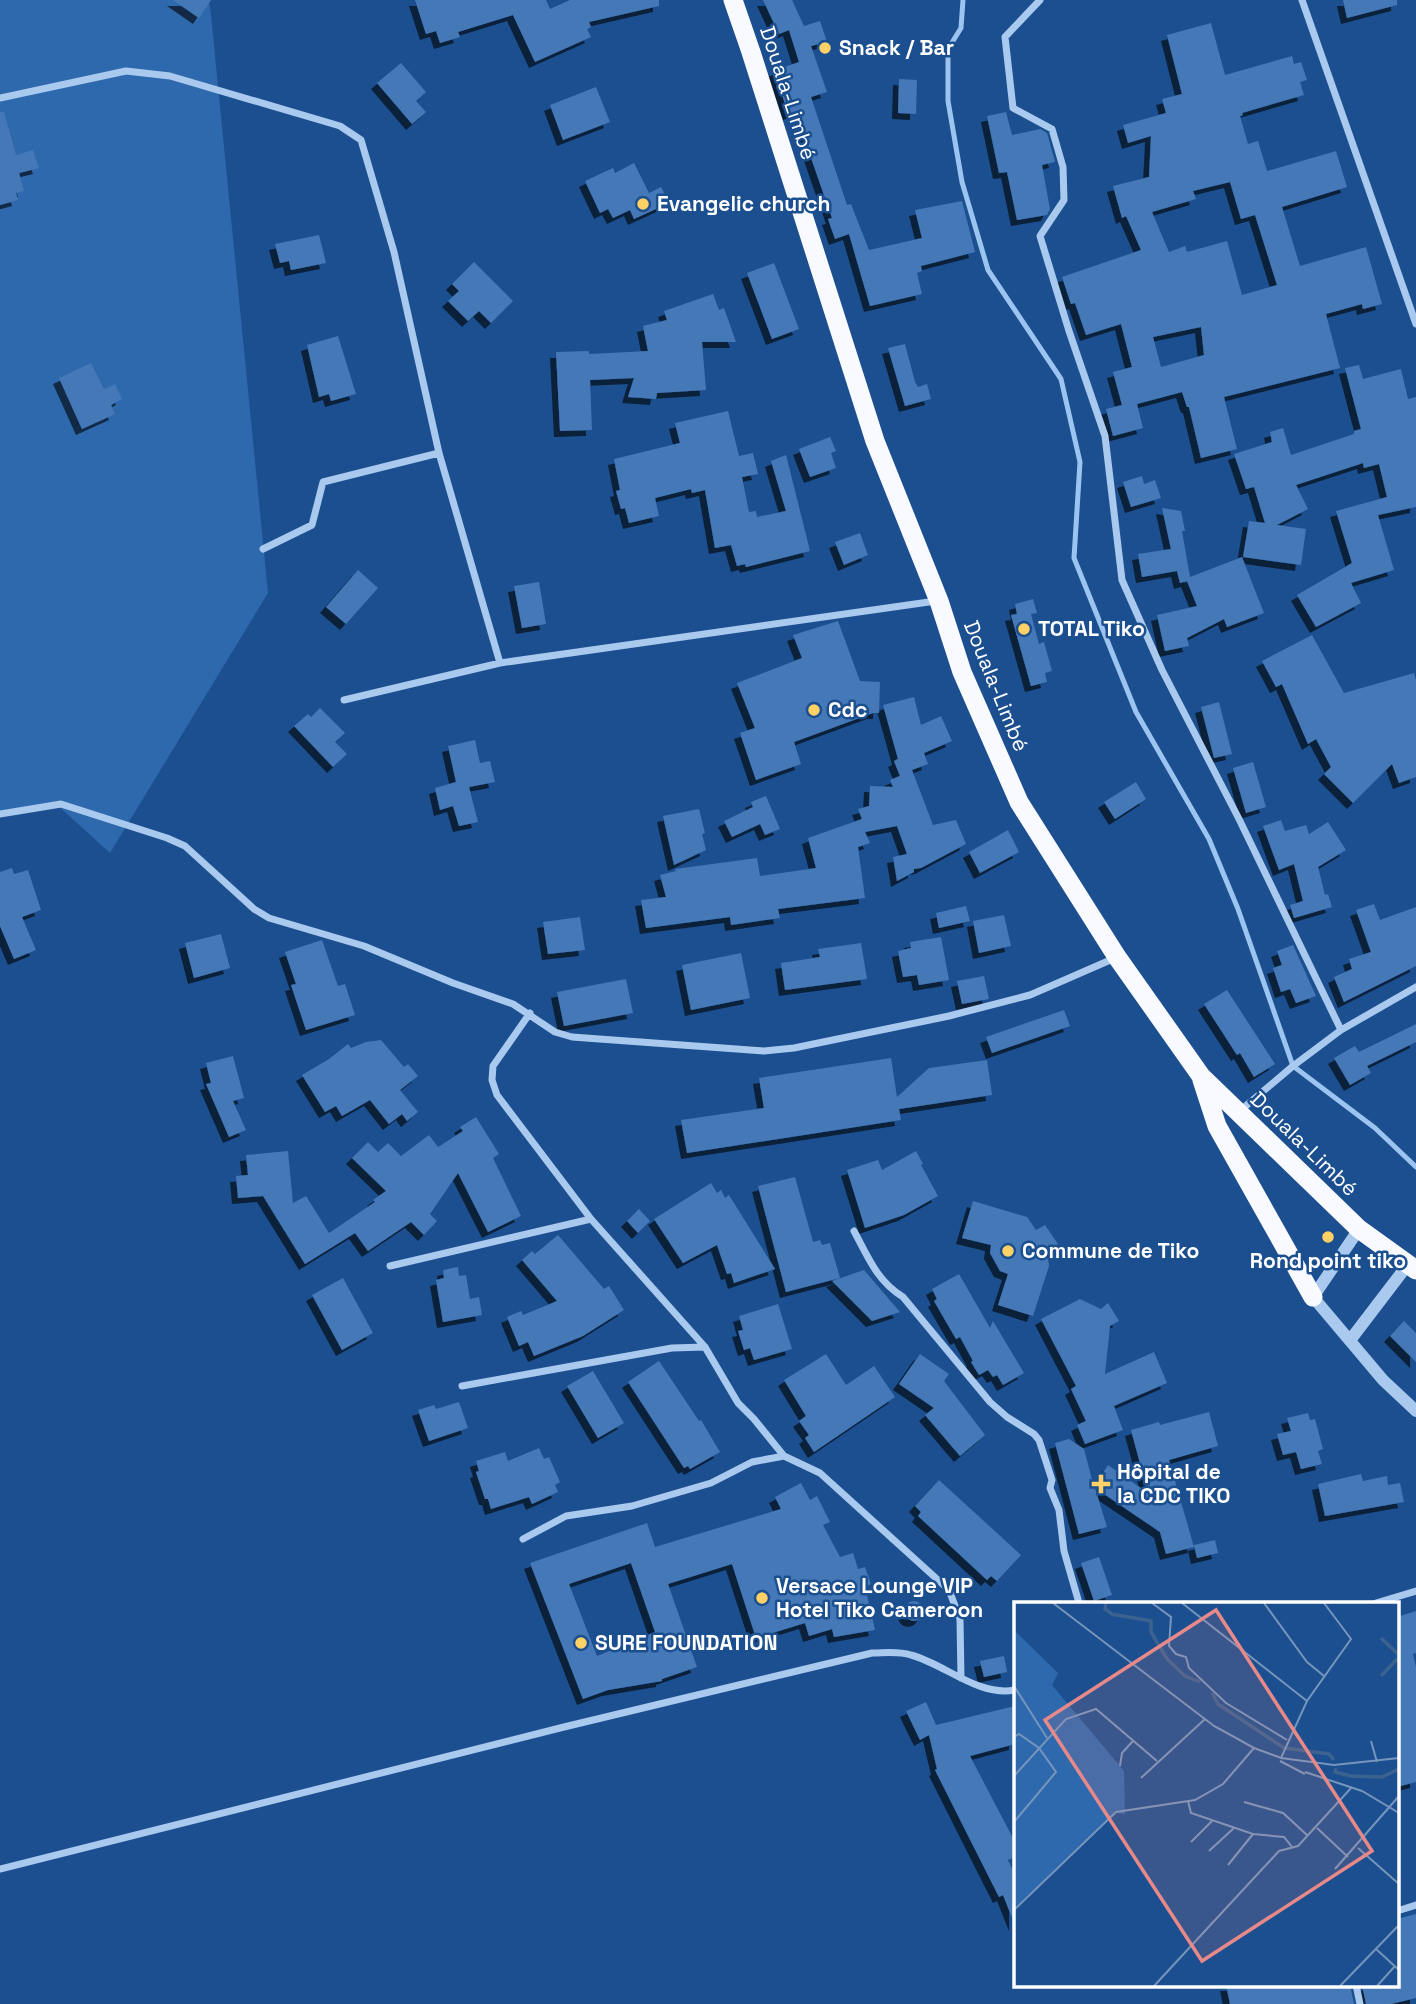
<svg xmlns="http://www.w3.org/2000/svg" width="1416" height="2004" font-family="'Space Grotesk',sans-serif">
<defs>
<filter id="shadow"><feDropShadow dx="-6" dy="6" stdDeviation="0" flood-color="#0009"/></filter>
</defs>
<rect width="100%" height="100%" fill="#1b4f8f"/>
<path fill="#2e69ad" d="M0,0H209L211,15L268,593L110,853L56,804L0,814Z"/>
<g fill="none" stroke-linecap="round" stroke-linejoin="round">
<path stroke="#9cc4f0" stroke-width="5" d="M963,0L961,28L948,49V101L962,182L988,270L1061,379L1080,462L1074,558L1136,712L1209,839L1238,909L1293,1066L1375,1128L1416,1167"/>
</g>
<path fill="#4478b7" fill-rule="evenodd" filter="url(#shadow)" d="M173,0H211L199,18Z
M415,0H546L550,9L570,0H659V6L589,22L591,27L587,29L591,37L535,62L513,15L458,32L460,37L440,43L436,31L426,34Z
M763,0H792L804,26L820,21L827,42L811,46L827,92L811,97L847,205L851,204L869,250L922,238L915,210L962,201L975,252L921,266L922,271L917,273L922,294L870,306L849,234L835,239L828,219L832,218L795,112L789,114L773,71L799,62L789,30L779,34Z
M1343,0H1397V5L1347,18Z
M1211,23L1225,75L1292,56L1294,64L1301,62L1307,80L1300,82L1304,95L1242,113L1243,115L1240,116L1248,144L1258,141L1267,171L1336,151L1347,187L1282,207L1300,266L1366,247L1382,304L1363,309L1362,304L1326,314L1340,368L1224,397L1237,449L1201,458L1189,407H1187L1182,392L1137,404L1143,428L1113,436L1106,409L1122,405L1113,372L1132,367L1121,324L1086,335L1075,303L1071,304L1062,277L1141,250L1126,216L1122,218L1113,186L1149,177L1151,136L1128,143L1123,125L1166,113L1162,99L1182,94L1167,35ZM1230,182L1241,219L1255,215L1277,285L1242,295L1227,241L1187,252L1185,246L1169,252L1152,212L1196,199L1193,191ZM1201,327L1204,355L1161,367L1153,337Z
M401,63L426,92L416,101L426,112L412,124L377,83Z
M899,79L917,80L916,114L898,113Z
M596,87L610,122L563,140L550,105Z
M0,112H4L16,155L33,150L39,168L19,173L24,191L16,193L18,200L0,205Z
M1006,112L1012,135L1040,129L1047,133L1055,162L1042,165L1050,209L1047,215L1017,220L1007,172L999,173L987,116Z
M634,163L649,193L661,187L669,203L634,219L630,210L613,218L608,209L600,213L585,181L613,168L615,173Z
M319,235L326,263L291,270L289,261L280,263L275,244Z
M474,262L513,301L491,323L479,311L468,321L448,301L459,291L452,284Z
M774,263L799,329L772,339L747,273Z
M713,294L719,310L724,308L736,342H702L706,390L657,393L656,399L628,397L634,378L590,380L592,430L560,431L556,352L589,351V354L648,351L643,326L667,320L664,311Z
M338,336L356,394L331,401L329,394L319,397L307,345Z
M905,344L915,382L918,387L927,384L931,399L905,406L888,348Z
M91,363L104,389L115,384L122,399L111,405L115,414L82,429L59,378Z
M1359,365L1363,379L1401,369L1408,399L1416,397V507L1378,515L1394,570L1351,583L1361,603L1316,627L1297,595L1352,563L1336,511L1387,497L1379,464L1364,468L1363,463L1296,485L1308,509L1277,525L1306,529L1301,565L1243,557L1249,521L1265,523L1254,487L1246,489L1234,454L1272,442L1270,432L1283,428L1291,455L1354,434V431L1361,429L1345,368Z
M728,411L739,456L753,453L758,474L742,477L749,512L756,511L757,517L786,511L771,461L786,455L810,551L746,567L745,564L737,566L731,545L715,548L705,490L692,493L691,489L655,498L659,516L629,523L625,508L621,509L616,491L620,490L614,459L680,443L675,423Z
M830,437L836,451L831,453L836,468L810,477L799,449Z
M1142,476L1144,484L1155,480L1161,498L1131,507L1123,482Z
M1162,508L1181,511L1185,531H1182L1190,577L1242,557L1264,613L1227,627L1224,619L1187,638L1189,646L1165,651L1157,615L1197,606L1187,581L1180,583L1177,571L1142,577L1138,554L1171,549Z
M860,533L868,555L844,565L835,542Z
M358,570L378,588L346,624L326,607Z
M539,582L546,624L522,628L514,586Z
M1033,599L1037,613L1031,614L1039,644L1044,642L1052,671L1045,673L1047,682L1031,686L1011,615L1017,614L1015,604Z
M838,621L860,681L880,682L879,713H873L794,742L801,764L756,780L740,733L755,728L737,683L802,658L793,635Z
M1312,635L1344,693L1414,673L1416,680V777L1399,783L1392,764L1353,803L1324,774L1331,767L1316,739L1308,744L1282,684L1276,687L1262,661Z
M914,697L921,725L941,716L952,741L924,753L928,764L912,770L933,825L956,820L966,844L921,868L914,869V872L897,881L893,857L907,854L897,826L865,832L870,843L858,847L865,898L778,909L780,918L731,925L730,917L646,928L641,900L666,897L660,875L676,871L675,869L757,858L760,876L816,868L808,838L862,819L858,809L869,806L870,786L893,787L890,780L900,776L894,761L898,759L883,705Z
M1219,702L1232,754L1214,758L1201,707Z
M320,708L345,733L335,742L347,754L333,767L294,726L308,714L311,717Z
M475,740L480,763L490,761L495,782L469,787L478,822L459,826L453,806L440,810L435,788L456,782L448,746Z
M1253,762L1266,807L1246,813L1233,768Z
M1136,782L1146,799L1115,819L1104,802Z
M766,796L780,829L765,835L760,824L732,837L724,821L753,807L751,802Z
M699,809L705,833L702,834L706,850L674,865L663,816Z
M1281,820L1285,831L1306,825L1309,834L1328,822L1346,850L1318,867L1325,895L1328,894L1332,907L1294,918L1290,905L1303,901L1294,864L1279,870L1263,826Z
M1008,830L1019,852L980,873L969,852Z
M12,868L14,874L28,870L41,910L22,917L36,950L14,959L0,926V872Z
M1374,904L1380,920L1416,907V966L1344,1002L1334,977L1352,969L1349,959L1371,952L1356,910Z
M966,906L970,921L939,928L936,913Z
M1004,915L1011,946L979,953L973,921Z
M580,917L585,950L548,954L543,922Z
M221,934L230,968L194,978L185,943Z
M941,937L949,980L919,985L917,975L903,977L898,951L911,948L910,942Z
M322,940L338,986L345,984L355,1015L306,1030L291,985L296,984L285,952Z
M861,943L867,979L785,990L781,963L820,957L818,949Z
M1293,945L1316,996L1296,1003L1290,989L1281,992L1273,968L1282,965L1277,951Z
M741,953L750,998L691,1010L682,965Z
M984,976L989,999L962,1004L957,981Z
M626,979L633,1013L564,1026L557,992Z
M1227,990L1275,1064L1254,1077L1240,1053L1237,1055L1204,1004Z
M1064,1010L1070,1026L992,1053L986,1037Z
M1416,1024V1042L1367,1066L1371,1073L1350,1085L1334,1058L1355,1046L1359,1052Z
M381,1040L404,1067L408,1064L418,1076L400,1090L418,1112L407,1121L402,1114L389,1124L370,1100L342,1116L336,1106L325,1112L302,1075L329,1059L348,1044L351,1048L366,1042Z
M233,1056L244,1098L233,1101L246,1130L229,1137L206,1084L211,1083L206,1063Z
M891,1058L897,1097L929,1068L987,1060L992,1095L899,1109L901,1120L687,1153L681,1120L764,1108L759,1078Z
M476,1117L499,1154L493,1158L521,1216L488,1232L458,1173L430,1214L437,1221L424,1235L411,1222L368,1251L355,1233L305,1264L263,1196L238,1198L236,1176L248,1175L246,1155L288,1151L293,1203L306,1196L329,1233L375,1202L373,1200L386,1191L352,1158L368,1142L378,1152L388,1143L401,1156L429,1135L438,1147L463,1131L460,1127Z
M916,1151L923,1164L921,1165L938,1196L904,1215L865,1228L847,1170L878,1160L882,1170Z
M795,1177L813,1242L820,1240L822,1245L830,1243L840,1278L786,1292L758,1186Z
M711,1183L717,1193L721,1190L725,1198L729,1195L775,1269L734,1283L731,1273L727,1274L717,1245L683,1263L654,1219Z
M973,1201L1027,1217L1036,1230L1045,1225L1058,1244L1047,1251L1049,1266L1033,1316L998,1305L1008,1274L1000,1271L990,1253L991,1245L962,1238Z
M639,1209L650,1221L638,1233L627,1221Z
M558,1235L604,1289L609,1286L624,1310L583,1336L534,1356L528,1342L519,1346L507,1317L521,1311L523,1315L557,1301L522,1260L532,1251L535,1254Z
M458,1267L459,1276L466,1275L470,1299L479,1297L482,1315L443,1322L436,1280L444,1278L443,1270Z
M864,1270L900,1312L872,1321L832,1281Z
M959,1274L990,1328L993,1321L1024,1373L1003,1385L997,1375L993,1377L988,1370L979,1375L971,1362L973,1361L960,1337L956,1339L934,1301L937,1299L932,1289Z
M343,1278L373,1333L342,1350L312,1295Z
M1080,1299L1101,1309L1108,1303L1119,1321L1110,1326L1105,1374L1154,1352L1167,1383L1114,1406L1123,1430L1085,1444L1077,1425L1086,1421L1071,1389L1076,1386L1041,1319Z
M778,1304L792,1349L754,1360L750,1348L744,1350L738,1331L743,1330L739,1316Z
M1404,1321L1416,1333V1362L1390,1336Z
M826,1354L846,1385L874,1366L895,1397L814,1452L805,1438L809,1435L799,1421L806,1416L784,1380Z
M920,1354L949,1374L944,1381L985,1435L960,1456L925,1415L934,1408L899,1384Z
M659,1361L699,1421L701,1420L720,1452L690,1469L688,1466L684,1468L628,1382Z
M593,1371L624,1423L598,1438L567,1386Z
M459,1402L468,1428L429,1441L418,1410L434,1405L436,1409Z
M1209,1412L1218,1446L1169,1460L1194,1547L1166,1554L1160,1532L1095,1488L1107,1527L1079,1534L1055,1443L1069,1439L1084,1449L1094,1487L1108,1465L1148,1493L1131,1430L1159,1422L1160,1425Z
M1308,1413L1310,1420L1315,1419L1323,1449L1318,1451L1322,1464L1301,1469L1296,1452L1283,1455L1277,1434L1291,1431L1287,1418Z
M539,1448L544,1459L549,1457L560,1482L555,1485L558,1492L532,1504L529,1497L491,1509L488,1499H485L476,1472L479,1471L476,1461L505,1452L508,1461Z
M1361,1474L1363,1481L1387,1476L1388,1485L1400,1483L1404,1502L1325,1516L1318,1484Z
M939,1480L1021,1555L997,1581L991,1576L987,1580L918,1516L921,1512L915,1506Z
M801,1483L810,1500L817,1496L830,1522L823,1525L840,1557L853,1553L858,1569L865,1567L871,1584L865,1587L875,1630L834,1637L832,1629L809,1636L805,1623L756,1638L732,1564L668,1584L697,1667L662,1679V1681L608,1690L583,1699L530,1563L647,1523L655,1547L781,1509L775,1497ZM631,1563L655,1632L597,1656L569,1584Z
M1215,1540L1218,1553L1197,1558L1194,1545Z
M1099,1557L1112,1595L1094,1601L1081,1563Z
M904 1611a10 10 0 1 1 20 0a10 10 0 1 1-20 0Z
M1416,1611V1653L1413,1654L1416,1667V1782L1397,1787V1617Z
M1004,1656L1007,1672L984,1677L980,1661Z
M926,1702L936,1725L1015,1706V1744L970,1756L1015,1842V1857L1008,1860L1015,1875V1925L1003,1895L999,1897L935,1770L937,1769L929,1735L920,1740L906,1711Z
M1416,1914V1998L1391,2004H1366L1362,1985H1397V1919Z
M1226,1985H1350L1354,2004H1230Z"/>
<g fill="none" stroke-linecap="round" stroke-linejoin="round">
<path stroke="#a9c9ee" stroke-width="7" d="M1040,0L1005,37L1013,108L1052,129L1063,167L1064,200L1040,236L1069,331L1105,436L1122,580L1162,670L1239,819L1341,1030
M1302,0L1416,324
M0,98L126,71L170,76L340,126L361,140L394,252L439,453L500,663
M263,549L312,525L323,482L439,453
M344,700L500,663L936,601
M0,814L61,804L167,838L185,846L254,909L269,918L364,946L453,983L513,1004L555,1032L572,1037L764,1051L794,1048L949,1016L1030,995L1115,958
M530,1013L493,1066L492,1080L497,1095L591,1219L705,1347L738,1403L754,1419L784,1456L820,1473L949,1590L960,1619L961,1678
M1241,1110L1293,1066L1341,1030L1416,987
M854,1231C868,1257 877,1281 903,1297L990,1402L1007,1417L1034,1434L1039,1440L1052,1480L1050,1488L1059,1510L1064,1551L1079,1603
M390,1266L591,1219
M462,1386L672,1348L705,1347
M523,1539L566,1516L632,1506L711,1483L752,1462L784,1456
M1376,1603L1416,1591
M0,1869L564,1727L872,1653C885,1653 898,1651 911,1655C945,1664 978,1697 1015,1690
M1397,1911L1416,1905
M1356,1985L1360,2004"/>
<path stroke="#a9c9ee" stroke-width="12" d="M1359,1229L1313,1297L1383,1380L1416,1411
M1351,1339L1409,1263"/>
<path stroke="#f8faff" stroke-width="19" d="M733,0L751,52L875,441L939,601L962,672L1019,802L1117,957L1201,1076L1359,1229L1416,1270
M1202,1080L1217,1126L1313,1297"/>
</g>
<g fill="#ffd166" stroke="#1b4f8f" stroke-width="2.5">
<circle cx="825" cy="48" r="7"/>
<circle cx="643" cy="204" r="7"/>
<circle cx="1024" cy="629" r="7"/>
<circle cx="814" cy="710" r="7"/>
<circle cx="1328" cy="1237" r="7"/>
<circle cx="1008" cy="1251" r="7"/>
<path d="M1097.5 1473.5h7v7h7v7h-7v7h-7v-7h-7v-7h7z"/>
<circle cx="762" cy="1598" r="7"/>
<circle cx="581" cy="1643" r="7"/>
</g>
<g text-anchor="middle" stroke-width="5" stroke-linejoin="round" paint-order="stroke">
<g font-size="21" font-weight="bold" fill="#fff" stroke="#1b4f8f" text-anchor="start">
<text x="839" y="55">Snack / Bar</text>
<text x="657" y="211">Evangelic church</text>
<text x="1038" y="636">TOTAL Tiko</text>
<text x="828" y="717">Cdc</text>
<text x="1022" y="1258">Commune de Tiko</text>
<text x="1328" y="1268" text-anchor="middle">Rond point tiko</text>
<text x="1117" y="1479">Hôpital de<tspan x="1117" dy="24">la CDC TIKO</tspan></text>
<text x="776" y="1593">Versace Lounge VIP<tspan x="776" dy="24">Hotel Tiko Cameroon</tspan></text>
<text x="595" y="1650">SURE FOUNDATION</text>
</g>
<g font-size="21" fill="#fff" stroke="#1b4f8f">
<text transform="translate(788 93) rotate(72)" y="7">Douala-Limbé</text>
<text transform="translate(996 686) rotate(68)" y="7">Douala-Limbé</text>
<text transform="translate(1304 1144) rotate(44)" y="7">Douala-Limbé</text>
</g>
</g>
<g transform="translate(1014 1602)">
<rect width="385" height="385" fill="#1b4f8f"/>
<path d="M0,28L44,71L38,83L110,169L111,212L101,211L0,307Z" fill="#2e69ad"/>
<path fill="none" stroke="#3c6290" stroke-width="3.5" d="M92,1L91,7L98,12L137,19V30L153,57L171,74L186,80M367,36L385,53M367,74L385,55M198,91L204,102L270,146L315,152L320,158M322,166L321,170L337,174L368,175L385,167"/>
<path fill="none" stroke="#7695bc" stroke-width="2" d="M39,1L200,124L240,146L267,156L320,163L385,156M138,1L157,15L155,44L162,52L172,55L175,66L212,101L273,138M168,1L293,99M250,1L293,60L310,74M0,84L33,136M0,135L5,132L25,146L42,170L0,220M357,139L363,160M267,156L293,99L337,37L310,1M266,159L291,172M106,164L108,151L119,139M291,170L348,189L385,211M0,174L52,117L82,107L143,159M127,176L191,117M174,199L177,211L239,232L270,235L278,245M230,200L269,211L294,234M303,226L334,255M177,240L198,219M344,246L385,282M195,249L221,225M214,263L239,232M321,267L385,194M0,308L102,210L181,198L209,182L240,146M362,347L385,368M140,384L265,249L284,244L338,185M326,384L385,323M363,384L381,364"/>
<path fill="#e88989" fill-opacity="0.15" stroke="#e88989" stroke-width="3.5" d="M202,8L358,249L188,359L31,118Z"/>
<rect width="385" height="385" fill="none" stroke="#fff" stroke-width="3.5"/>
</g>
</svg>
